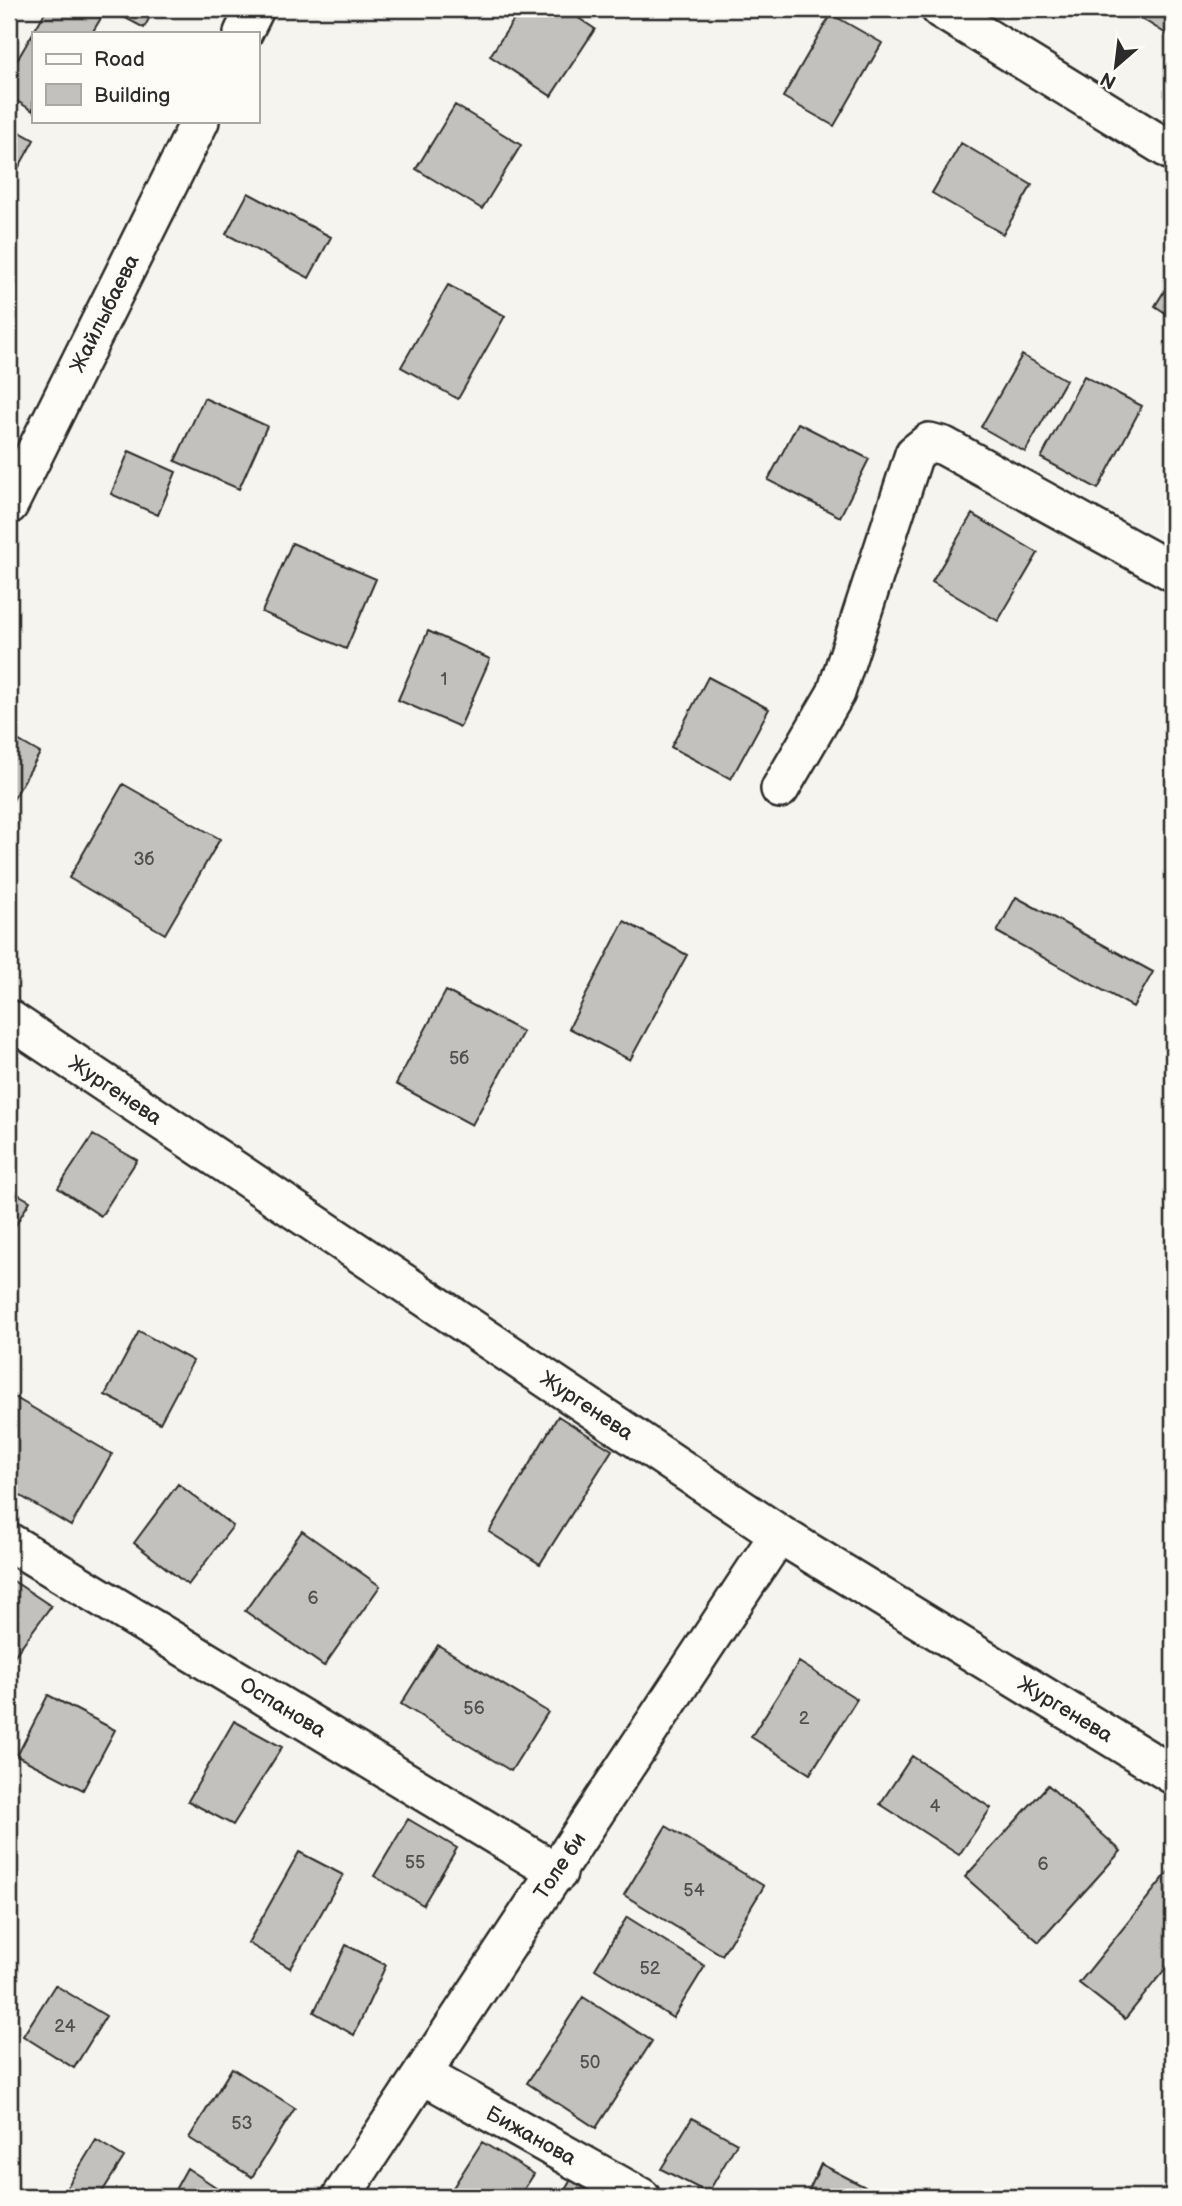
<svg xmlns="http://www.w3.org/2000/svg" width="1182" height="2206" font-family="'Balsamiq Sans',sans-serif">
<rect width="100%" height="100%" fill="#f5f4ef"/>
<filter id="ink" filterUnits="userSpaceOnUse"><feTurbulence type="fractalNoise" baseFrequency=".0143" numOctaves="2"/><feDisplacementMap in="SourceGraphic" scale="14" xChannelSelector="R" yChannelSelector="G"/><feConvolveMatrix kernelMatrix="1 2 1 2 8 2 1 2 1" color-interpolation-filters="sRGB"/></filter>
<g filter="url(#ink)">
<path fill="#c2c1be" stroke="#2b2b2b" stroke-width="2" d="M47,9H85L101,18L92,33H33V111L9,96V74Z
M109,9H154L144,28Z
M521,9H565L595,29L551,96L490,56Z
M1126,9H1173V38Z
M831,14L882,43L834,126L783,97Z
M455,105L521,145L482,209L416,169Z
M9,126L34,140L9,185Z
M961,143L1032,185L1003,234L932,193Z
M248,193L331,237L309,278L226,234Z
M1173,277V318L1155,306Z
M448,285L505,316L458,399L401,367Z
M1022,355L1066,380L1025,452L981,427Z
M1084,376L1142,406L1098,489L1041,458Z
M204,398L267,426L239,489L175,461Z
M798,423L869,459L840,517L768,480Z
M129,451L176,472L158,515L111,494Z
M972,514L1038,553L998,621L932,582Z
M292,543L376,579L346,649L262,612Z
M428,631L490,659L460,727L398,700Z
M708,677L769,709L731,779L671,747Z
M9,735L40,753L9,807Z
M123,784L220,839L165,934L69,878Z
M1016,897L1153,972L1133,1007L997,932Z
M624,921L687,955L630,1060L569,1028Z
M446,991L523,1032L472,1125L396,1084Z
M93,1135L137,1160L101,1216L58,1188Z
M9,1189L30,1201L9,1236Z
M139,1331L193,1361L160,1423L105,1395Z
M9,1394L112,1454L71,1526L9,1489Z
M558,1416L612,1450L540,1564L489,1532Z
M178,1484L233,1526L188,1585L134,1543Z
M302,1531L380,1586L324,1666L245,1611Z
M9,1578L51,1606L9,1663Z
M438,1645L548,1712L511,1771L401,1704Z
M799,1662L857,1699L810,1774L751,1737Z
M48,1695L115,1730L83,1790L17,1756Z
M234,1721L282,1747L233,1825L188,1801Z
M912,1756L991,1808L959,1855L880,1804Z
M1048,1785L1121,1851L1039,1942L965,1877Z
M408,1819L457,1848L423,1905L374,1876Z
M666,1826L764,1886L722,1955L624,1895Z
M299,1852L343,1875L290,1968L248,1943Z
M1173,1866V1959L1125,2019L1079,1983Z
M627,1917L705,1966L673,2018L595,1969Z
M346,1945L386,1965L354,2035L314,2012Z
M55,1985L106,2016L74,2068L23,2036Z
M583,1997L652,2041L596,2128L527,2083Z
M232,2068L295,2108L252,2177L189,2138Z
M692,2118L737,2143L708,2193L661,2169Z
M96,2140L124,2157L99,2197H61Z
M482,2142L534,2174L519,2197H447Z
M821,2164L884,2197H806Z
M187,2168L231,2197H171Z
M573,2176L610,2197H561Z"/>
<g fill="none" stroke-linecap="round" stroke-linejoin="round">
<defs>
<g id="minor">
<path d="M940,9L1173,152"/>
<path d="M243,33L255,9"/>
<path id="s1" d="M9,505L200,121"/>
<path d="M780,789L836,693L914,454L929,442L944,446L1173,572"/>
<path id="s2" d="M9,1019L779,1534L1173,1775"/>
<path id="s3" d="M9,1542L558,1873"/>
<path id="s4" d="M423,2075L641,2197"/>
<path id="s5" d="M341,2197L779,1534"/>
</g>
</defs>
<use href="#minor" stroke="#2b2b2b" stroke-width="42"/>
<use href="#minor" stroke="#fdfcf7" stroke-width="37"/>
</g>
</g>
<g text-anchor="middle" stroke-width="6" stroke-linejoin="round" paint-order="stroke">
<g font-size="18" fill="#515050">
<text x="444" y="685">1</text>
<text x="144" y="865">3б</text>
<text x="459" y="1064">5б</text>
<text x="313" y="1604">6</text>
<text x="474" y="1714">56</text>
<text x="804" y="1724">2</text>
<text x="935" y="1812">4</text>
<text x="415" y="1868">55</text>
<text x="1043" y="1870">6</text>
<text x="694" y="1896">54</text>
<text x="650" y="1974">52</text>
<text x="65" y="2032">24</text>
<text x="590" y="2068">50</text>
<text x="242" y="2129">53</text>
</g>
<g font-size="21" fill="#2b2b2b" stroke="#fdfcf7">
<text dy="7" stroke="none"><textPath href="#s1" startOffset="214">Жайлыбаева</textPath></text>
<text dy="7" stroke="none"><textPath href="#s2" startOffset="128">Жургенева</textPath></text>
<text dy="7" stroke="none"><textPath href="#s2" startOffset="695">Жургенева</textPath></text>
<text dy="7" stroke="none"><textPath href="#s3" startOffset="320">Оспанова</textPath></text>
<text dy="7" stroke="none"><textPath href="#s2" startOffset="1262">Жургенева</textPath></text>
<text dy="7" stroke="none"><textPath href="#s5" startOffset="397">Толе би</textPath></text>
<text dy="7" stroke="none"><textPath href="#s4" startOffset="124">Бижанова</textPath></text>
</g>
</g>
<rect width="1182" height="2206" fill="none" stroke="#fdfcf7" stroke-width="35"/>
<rect x="18" y="18" width="1147" height="2171" fill="none" stroke="#2b2b2b" stroke-width="2.5" filter="url(#ink)"/>
<rect x="32" y="32" width="228" height="91" fill="#fdfcf7" stroke="#a9a8a5" stroke-width="2"/>
<rect x="46" y="54" width="35" height="10" fill="#fdfcf7" stroke="#a9a8a5" stroke-width="2"/>
<text x="94" y="66" font-size="21" fill="#2b2b2b">Road</text>
<rect x="46" y="84" width="35" height="21" fill="#c2c1be" stroke="#a9a8a5" stroke-width="2"/>
<text x="94" y="102" font-size="21" fill="#2b2b2b">Building</text>
<g transform="translate(1116 66) rotate(208)" stroke="#fdfcf7" stroke-width="5" paint-order="stroke">
<path d="M0-5L12 26L0 18L-12 26Z" fill="#2b2b2b"/>
<text y="-10" font-size="19" font-weight="bold" text-anchor="middle" fill="#2b2b2b">N</text>
</g>
</svg>
